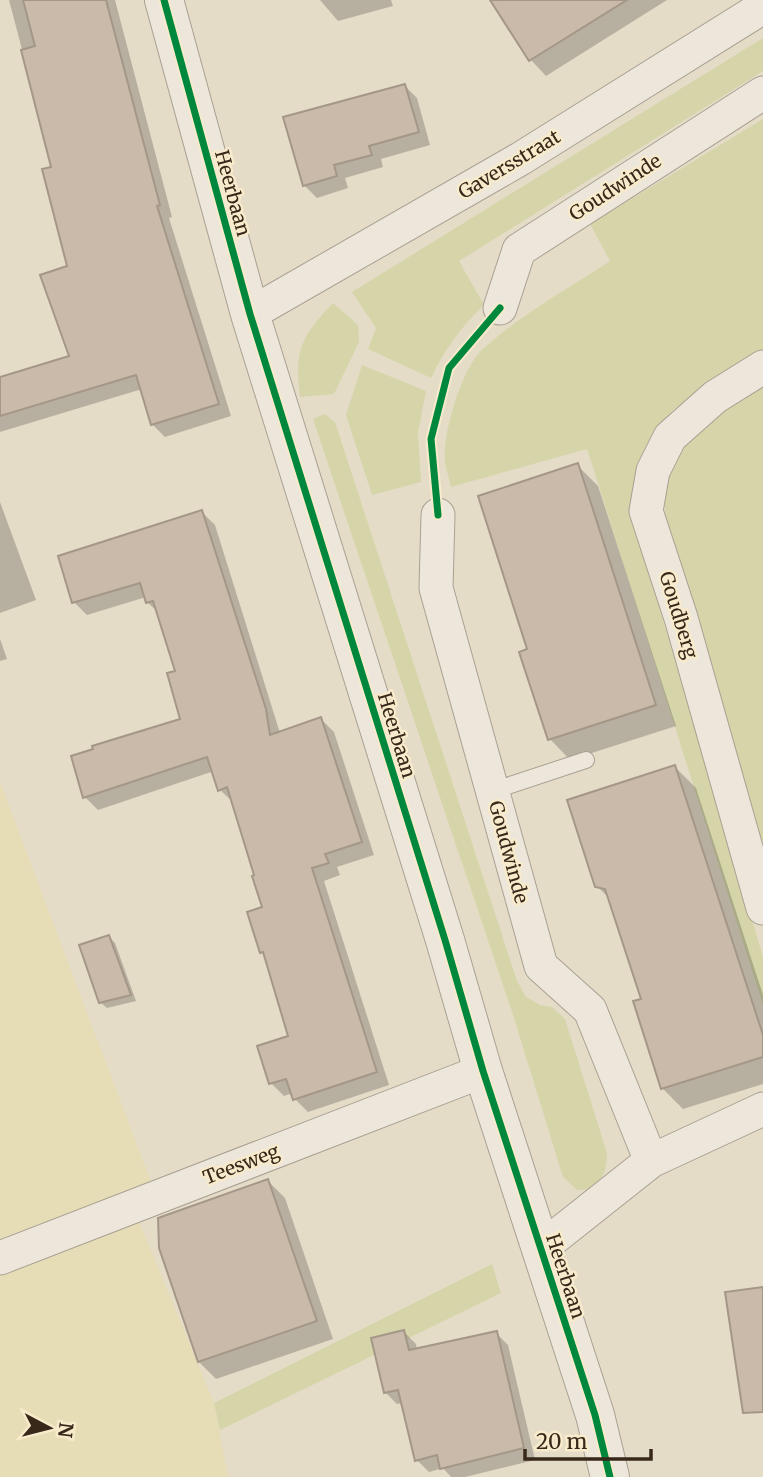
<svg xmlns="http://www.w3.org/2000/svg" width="763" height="1477" font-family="Merriweather,serif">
<rect width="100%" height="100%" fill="#e5dcc8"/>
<path fill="#e6ddb7" d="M0,782L151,1182L0,1239Z
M138,1219L214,1403L228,1477H0V1273Z"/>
<path fill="#d5d5a9" d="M763,38V71L459,261L484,305C461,327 445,349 431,378L368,349L376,328L352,292Z
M763,119V350L707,385L673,410L657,429L639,460L632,516L763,957V1005L587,449L451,487C449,478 446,470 445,461C442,434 462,368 482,350C517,317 569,288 610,261L590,224Z
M333,303L358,325L359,342L334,394L300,397C294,351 301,336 333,303Z
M362,365L426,391L418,433L421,482L372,495L346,415Z
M763,384V850L667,528L663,494L677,450L717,412Z
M325,414L335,422L517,981L526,997L540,1005L552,1007L565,1019L607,1153C607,1168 604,1178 593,1189L577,1190L563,1177L513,1015L313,419Z
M492,1264L501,1293L220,1430L214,1403Z"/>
<path fill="#0003" d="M9,0H115L172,217L169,218L231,416L165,437L152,424L142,389L0,432V378L71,357L69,268L53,168Z
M320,0H391L393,6L338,21Z
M492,0H667L546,76L531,60Z
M405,86L417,98L430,145L381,159L383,167L345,178L348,188L317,198L304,185Z
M577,465L598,486L676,726L570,760L550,739L530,651Z
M0,502L36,600L0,613Z
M202,512L215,525L280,733L321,719L334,732L374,855L337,867L340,875L324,881L389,1085L308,1112L295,1099L293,1093L284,1096L271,1083L290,1037L266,956L261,952L264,908L256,876L234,803L220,790L214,771L98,810L85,797L183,720L177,672L159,613L148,603L146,597L87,615L74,602Z
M0,639L7,659L0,661Z
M675,767L696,788L763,995V1084L683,1109L662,1088L643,1000L611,900L597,886Z
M109,937L115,943L136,1001L107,1008L100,1002Z
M268,1181L285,1198L333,1339L216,1379L199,1362Z
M404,1332L416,1344L417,1350L496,1333L508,1345L535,1460L465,1477H451L443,1468L429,1472L417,1460L403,1403L397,1404L385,1392Z"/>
<path fill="#c9baa9" stroke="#a59788" stroke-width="2" d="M23,0H106L160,205L157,206L219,404L151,425L136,375L0,416V377L69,356L40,275L67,266L42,169L51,167L21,50L35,46Z
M490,0H627L529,61Z
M405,84L419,132L369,146L372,155L334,165L337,176L303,186L283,117Z
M578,463L656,705L548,740L519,652L527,649L478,496Z
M202,510L266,709L270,735L321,717L362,842L325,854L329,863L312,868L377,1072L293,1100L286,1079L269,1084L257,1046L288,1036L263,952L260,953L247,912L262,907L252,876L254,875L227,787L218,791L207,757L83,798L71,756L93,749L92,746L180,719L167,673L175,671L153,601L146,603L140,583L72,603L58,556Z
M675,765L763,1035V1057L661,1089L633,1001L641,999L605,889L595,887L567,800Z
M109,935L131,995L99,1003L79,945Z
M268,1179L317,1321L198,1362L159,1248L158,1218Z
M763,1287V1412L743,1413L725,1292Z
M404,1330L409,1350L497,1331L524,1448L440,1469L437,1455L415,1461L398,1390L384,1393L371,1338Z"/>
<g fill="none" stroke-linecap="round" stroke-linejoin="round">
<defs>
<path id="service" d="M492,791L586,760"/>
<path id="minor" d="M500,308L519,250L763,93
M250,314L520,159L763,7
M763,367L715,397L670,437L653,471L646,511L681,618L763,908
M438,515L436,588L541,966L590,1010L651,1161
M540,1249L651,1161L763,1109
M0,1258L483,1071"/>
<path id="tertiary" d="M164,0L250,314L445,940L483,1071L595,1415L610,1477"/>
</defs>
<use href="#service" stroke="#a9a092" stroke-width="18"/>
<use href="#minor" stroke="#a9a092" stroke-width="35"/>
<use href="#tertiary" stroke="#a9a092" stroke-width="40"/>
<use href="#service" stroke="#ece6db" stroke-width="16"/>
<use href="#minor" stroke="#ece6db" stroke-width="33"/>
<use href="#tertiary" stroke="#ece6db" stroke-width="38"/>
<defs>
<path id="cycleway" d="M164,0L250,314L445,940L483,1071L595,1415L610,1477
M438,515L431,439L449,368L500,308"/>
</defs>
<use href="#cycleway" stroke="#f8ebcc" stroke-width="11"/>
<use href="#cycleway" stroke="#00873e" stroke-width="7"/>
</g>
<g text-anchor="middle" stroke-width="5" stroke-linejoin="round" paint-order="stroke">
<g font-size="19" fill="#37281a" stroke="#f8ebcc">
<text transform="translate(509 164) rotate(-31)" y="7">Gaversstraat</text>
<text transform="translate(615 187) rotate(-33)" y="7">Goudwinde</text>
<text transform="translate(233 193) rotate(75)" y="7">Heerbaan</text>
<text transform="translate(679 615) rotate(73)" y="7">Goudberg</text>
<text transform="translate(397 735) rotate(73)" y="7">Heerbaan</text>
<text transform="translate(509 852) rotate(75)" y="7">Goudwinde</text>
<text transform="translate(241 1164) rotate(-21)" y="7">Teesweg</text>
<text transform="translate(566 1276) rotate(72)" y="7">Heerbaan</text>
</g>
</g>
<g transform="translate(49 1428) rotate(97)" stroke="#f8ebcc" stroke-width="5" paint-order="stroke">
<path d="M0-5L12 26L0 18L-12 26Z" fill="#37281a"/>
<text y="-10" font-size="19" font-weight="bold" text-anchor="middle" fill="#37281a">N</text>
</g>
<path d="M525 1449v10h126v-10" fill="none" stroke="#37281a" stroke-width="3.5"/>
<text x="536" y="1449" font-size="21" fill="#37281a" stroke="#f8ebcc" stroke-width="5" paint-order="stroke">20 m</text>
</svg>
